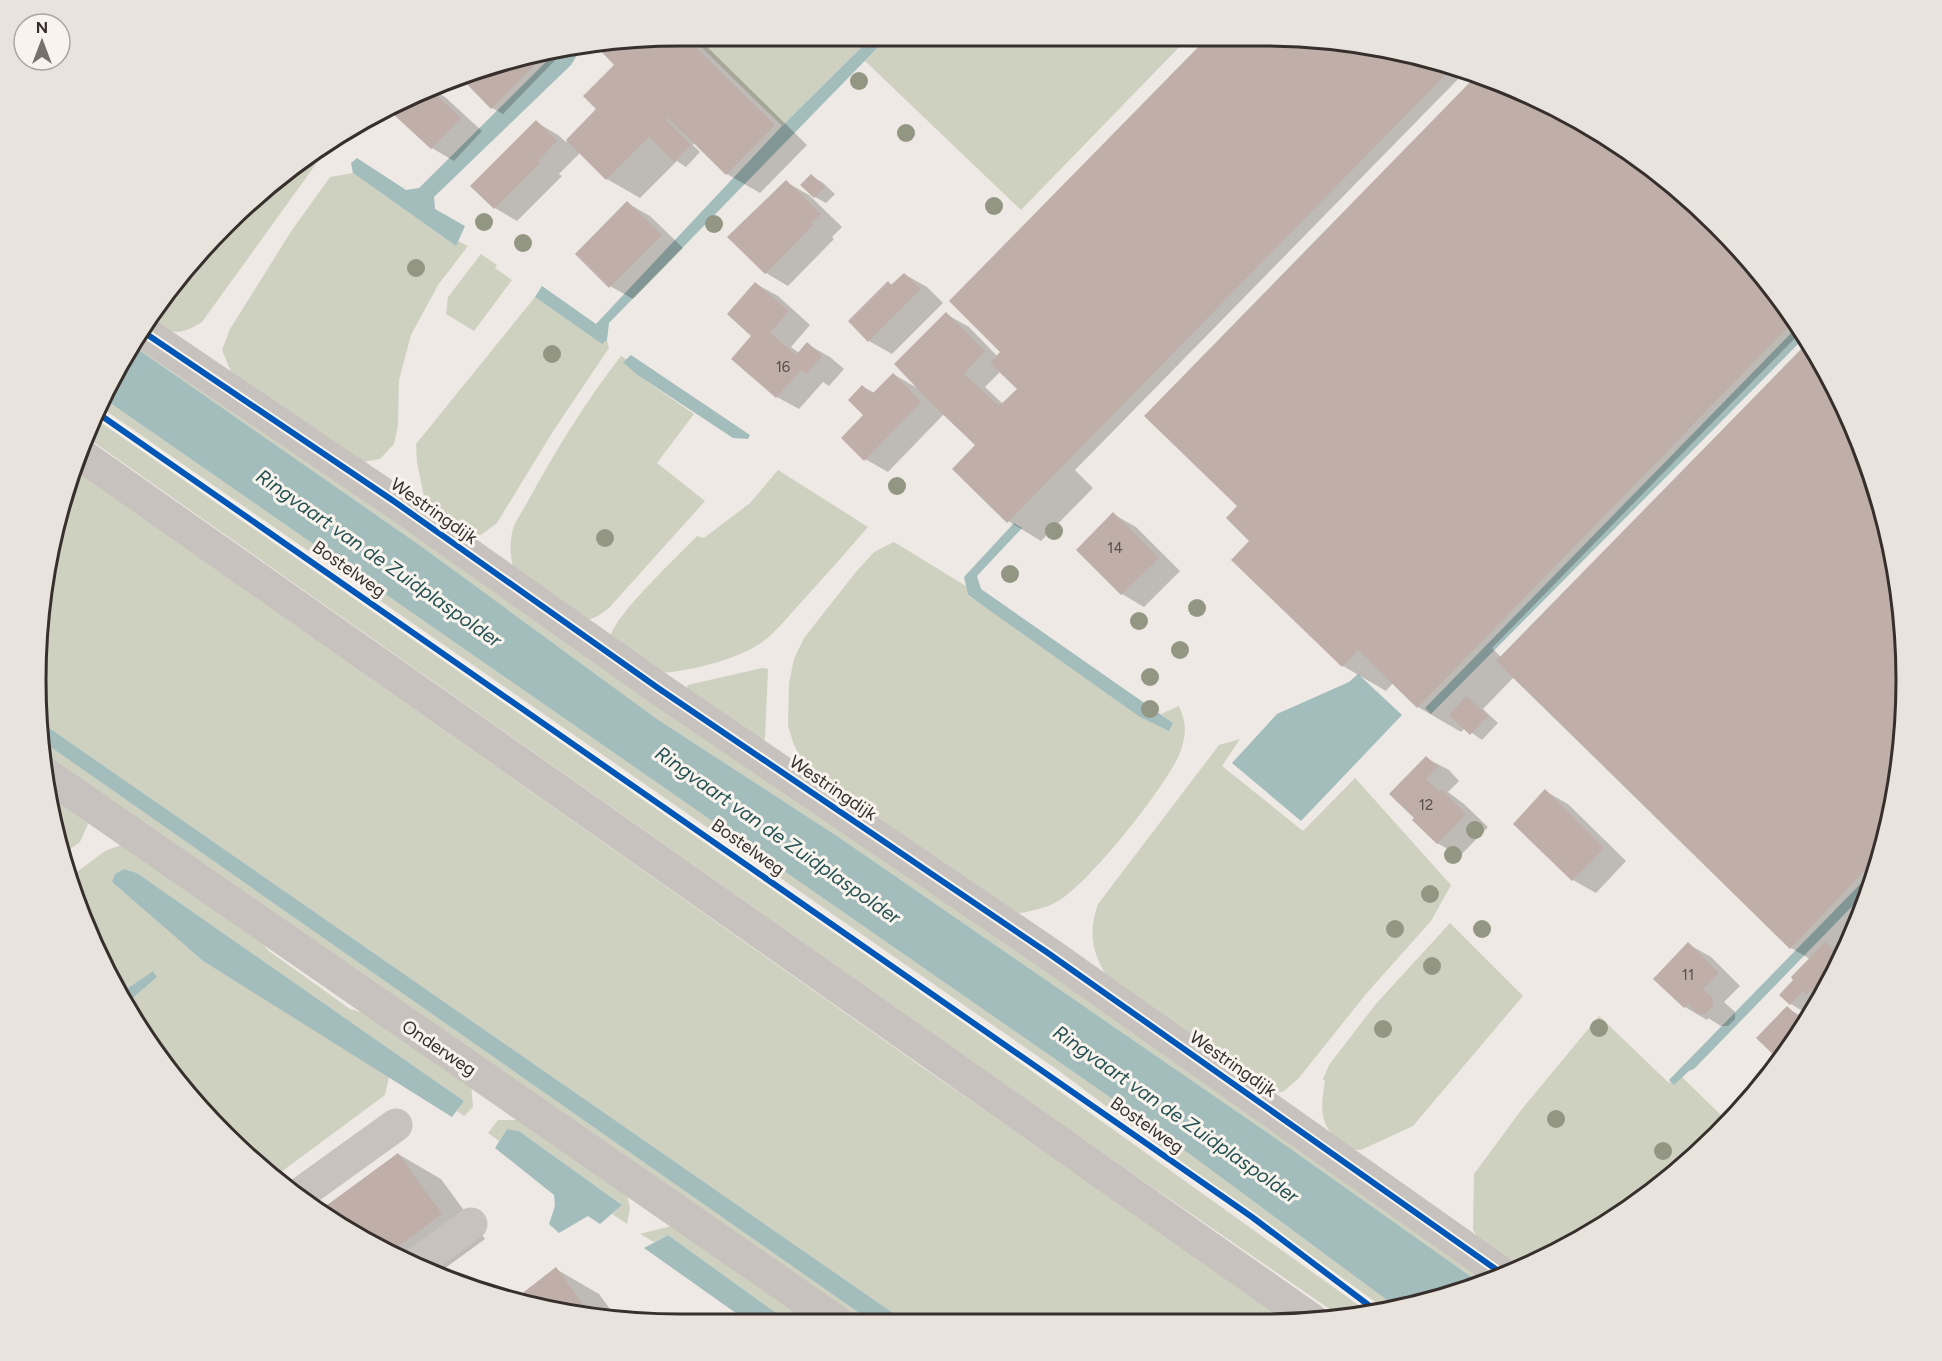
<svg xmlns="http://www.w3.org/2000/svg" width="1942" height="1361" font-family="Figtree,sans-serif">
<rect width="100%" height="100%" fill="#eee9e4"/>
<path fill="#cfd1c0" d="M690,36H873L782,126Z
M889,36H1190L1021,210L865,61Z
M307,158L316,164L202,322C178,337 172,333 148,322L196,256Z
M353,173L456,246L458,241L468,246L438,285L411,335L399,380L398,425L394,444L380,459L357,463L234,379L222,350L230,329L292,230L330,177Z
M481,254L497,265L495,268L512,280L474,331L446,314L448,297Z
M535,297L601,343L607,340L609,348L552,433L497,523L481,535L472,536L426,506L417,463L416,444Z
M137,338L1491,1279L1480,1283L1281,1142L837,836L657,719L418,544L132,345Z
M621,356L626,359L624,361L636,374L694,414L657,463L705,501L609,608L598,616L586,621L515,574C511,561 509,548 512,533C514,522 523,511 528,501C555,451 586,401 621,356Z
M103,398L1157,1130L1399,1309L1388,1311L1169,1153L1059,1071L99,406Z
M93,417L981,1035L1371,1314L1344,1319L1068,1129L85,436Z
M75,470L922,1067L1288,1320L906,1322L42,723L41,597Z
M778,470L868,527C845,554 821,580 797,607C786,619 775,633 761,643C731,662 689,671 654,674L611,635C617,613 679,555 697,536L704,538L750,503Z
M894,542L966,586L968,596L1173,723L1161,714L1179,706C1186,723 1187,731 1181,750C1171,781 1087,886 1058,901C1045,909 1030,911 1015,914L811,777L794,745L788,726L789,683L794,659L804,638L855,573L874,552Z
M762,668L768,669L765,739L763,743L685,691L688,685Z
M1240,739L1222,766L1303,831L1355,778L1451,885L1431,921L1366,994L1298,1079L1284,1091L1274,1094L1111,983C1093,956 1087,935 1098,904L1219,745Z
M42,741L872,1322H849L42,760Z
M46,785L83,811L88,824L80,842L61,856L55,834L58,829L54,825Z
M129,842L244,924L269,951L350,1009L378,1017L471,1082L473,1107L464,1116L457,1111L464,1101L137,873L124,869L112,882L203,961L389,1077L385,1095L273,1178L196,1106L127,1003L157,977L153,971L121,993L102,965L69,878L105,851Z
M1450,923L1523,996L1413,1126L1361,1150C1351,1150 1347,1146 1340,1141C1318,1125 1321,1106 1325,1081L1323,1079L1329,1065L1375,1005Z
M1599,1016L1669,1083L1671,1082L1674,1085L1682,1077L1727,1121L1687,1165L1546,1259L1515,1270L1479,1241L1473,1229L1474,1174L1522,1109Z
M498,1120H528L626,1189L630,1208L627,1224L612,1214L622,1205L519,1131L507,1129L499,1141L488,1133Z
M671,1226L819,1323H790L668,1235L654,1242L640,1234Z"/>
<path fill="#a3bcbc" d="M873,36H889L609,323L607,340L602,344L535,297L542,286L596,324L782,126Z
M581,49L571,65L434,197L435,209L465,226L456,246L353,173L351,163L357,158L406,190L419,188L556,52Z
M1797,327L1805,337L1431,714L1425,708Z
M132,345L418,544L657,719L837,836L1281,1142L1480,1283L1429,1303L1399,1309L1157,1130L103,398L123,358Z
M631,355L750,435L748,439L733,438L636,374L623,362Z
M1014,523L1022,528L977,576L981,589L1173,723L1169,731L1140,717L968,595L964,577Z
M1358,674L1402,715L1301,821L1232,763L1277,714L1349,682Z
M42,723L906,1322H872L42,741Z
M1876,868L1867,891L1694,1069L1689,1071L1674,1085L1669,1080Z
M124,869L137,873L464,1101L452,1117L203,961L112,882L115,874Z
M153,971L157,977L127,1003L121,993Z
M507,1129L519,1131L622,1205L600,1224L588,1216L559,1233L549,1224L555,1206L554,1195L495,1148Z
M668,1235L790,1323H750L644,1248Z"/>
<path fill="#0003" fill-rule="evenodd" d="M680,36H696L807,145L760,193L727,174L695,142L693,145L700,152L686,167L677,161L640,198L607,179L580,153L559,174L562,176L517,221L495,208L536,122L558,135L566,142L599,109L616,65L598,47Z
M1388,48L1465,72L1075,470L1093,488L1041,541L1008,521L977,445L944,414L888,472L865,459V415L863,387L875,393L893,374L919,389L946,314L969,327L998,357ZM1001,371L1019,389L1003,404L985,387Z
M564,51L503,114L492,108L462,77L513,58Z
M1478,76L1508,85L1583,122L1654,169L1746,255L1801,332L1492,648L1502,658L1809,343L1819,358L1872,473L1900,596L1905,722L1884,847L1840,965L1809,1015L1791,1004L1810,959L1791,948L1514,677L1483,709L1498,723L1482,740L1465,728L1461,732L1418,707L1393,683L1386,691L1343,666L1252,541L1239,506Z
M431,89L445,97L482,131L454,161L432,148L410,97Z
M811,176L822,182L835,194L826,203L815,197Z
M786,182L809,195L842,227L832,237L834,239L788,286L766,273L729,237Z
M627,203L650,216L683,248L633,299L610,286Z
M904,274L927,287L943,303L892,354L869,341L888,283L893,285Z
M756,284L778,296L810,325L791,347L799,353L807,344L830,357L844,369L829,386L823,382L799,409L777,397L753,336Z
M1113,514L1136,527L1180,571L1144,607L1122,594L1078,550Z
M1426,758L1449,770L1459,781L1448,792L1464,804L1488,827L1460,856L1437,843L1414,820Z
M1545,791L1568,804L1626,861L1596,893L1573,880L1515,824Z
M1688,944L1711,957L1740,986L1724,1002L1735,1012V1019L1728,1026H1721L1708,1018L1707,1020L1685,1007Z
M1787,1008L1806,1019L1781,1059L1759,1038Z
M398,1154L441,1179L485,1239L437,1274L396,1259L320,1212Z
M556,1269L599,1294L618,1320L512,1302Z"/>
<path fill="#bfafa8" d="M684,36L775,125L726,175L668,118L666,120L691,145L674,162L649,137L606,180L566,140L596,109L583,96L614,65L597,47Z
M1209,36H1262L1388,48L1452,68L1007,523L952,469L975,445L932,404L894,364L946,312L985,351L964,374L999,406L1017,389L990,363L1000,352L949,301Z
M545,54L491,109L461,78L513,58Z
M1477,75L1508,85L1583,122L1654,169L1746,255L1793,322L1417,708L1358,650L1342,667L1231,560L1249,541L1226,518L1237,506L1144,416Z
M430,89L461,118L431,149L392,113L407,98Z
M536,120L557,141L538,161L540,163L494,209L470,186Z
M811,174L825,187L814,198L800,185Z
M786,180L821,214L811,223L813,225L765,274L727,237Z
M627,201L662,235L609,288L575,254Z
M904,273L921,289L868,342L848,321L888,281L891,285Z
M755,282L789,311L770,333L796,355L807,342L822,356L806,374L801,370L776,398L731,359L751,336L727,314Z
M1808,342L1819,358L1872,473L1900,596L1905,722L1883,851L1790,949L1496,661Z
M893,373L921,402L864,461L841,438L863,415L848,400L862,385L872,394Z
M1113,512L1159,558L1121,595L1076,550Z
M1466,696L1488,716L1470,735L1449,715Z
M1426,756L1438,767L1426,779L1439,792L1441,789L1466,814L1437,844L1412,820L1414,818L1389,794Z
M1545,789L1604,848L1572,881L1513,824Z
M1688,942L1719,973L1703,989L1713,998V1006L1705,1014H1697L1688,1004L1684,1008L1653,979Z
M1825,942L1842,958V960L1807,995L1803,991L1790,1005L1779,995L1793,980L1791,977Z
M1787,1006L1804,1022L1780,1061L1756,1038Z
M398,1153L442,1214L388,1254L319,1211Z
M556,1267L591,1316L511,1302Z"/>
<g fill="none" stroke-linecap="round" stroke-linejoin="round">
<path stroke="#c7c2bd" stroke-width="33" d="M142,331L395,502L658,688L1048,953L1504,1275
M80,454L1312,1320
M43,772L837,1322
M296,1197L396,1125
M414,1266L471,1224"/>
<defs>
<path id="cycleway" d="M142,331L395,502L658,688L1048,953L1504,1275
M96,412L1252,1217L1379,1313"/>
</defs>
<use href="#cycleway" stroke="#f9f3ed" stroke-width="10"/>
<use href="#cycleway" stroke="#0057b8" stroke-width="6"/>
</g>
<g fill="#929682">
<circle cx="859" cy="81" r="9"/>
<circle cx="906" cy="133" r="9"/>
<circle cx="994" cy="206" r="9"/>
<circle cx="484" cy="222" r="9"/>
<circle cx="714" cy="224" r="9"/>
<circle cx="523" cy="243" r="9"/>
<circle cx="416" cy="268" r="9"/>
<circle cx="552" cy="354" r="9"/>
<circle cx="897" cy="486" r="9"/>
<circle cx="1054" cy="531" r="9"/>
<circle cx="605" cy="538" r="9"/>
<circle cx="1010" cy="574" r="9"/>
<circle cx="1197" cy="608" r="9"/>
<circle cx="1139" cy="621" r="9"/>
<circle cx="1180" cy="650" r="9"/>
<circle cx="1150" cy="677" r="9"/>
<circle cx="1150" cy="709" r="9"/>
<circle cx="1475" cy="830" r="9"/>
<circle cx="1453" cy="855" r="9"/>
<circle cx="1430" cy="894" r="9"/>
<circle cx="1395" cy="929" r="9"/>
<circle cx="1482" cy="929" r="9"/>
<circle cx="1432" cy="966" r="9"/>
<circle cx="1599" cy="1028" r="9"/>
<circle cx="1383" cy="1029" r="9"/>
<circle cx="1556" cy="1119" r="9"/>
<circle cx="1663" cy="1151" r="9"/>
</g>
<g text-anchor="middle" stroke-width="6" stroke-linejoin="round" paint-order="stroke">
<g font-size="15" fill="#594f4b">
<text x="783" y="372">16</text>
<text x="1115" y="553">14</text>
<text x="1426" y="810">12</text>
<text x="1688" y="980">11</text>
</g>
<g font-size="18" fill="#372f2c" stroke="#f9f3ed">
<text transform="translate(434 511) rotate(35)" y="6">Westringdijk</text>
<text transform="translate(349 569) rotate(35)" y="6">Bostelweg</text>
<text transform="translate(833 788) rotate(34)" y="6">Westringdijk</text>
<text transform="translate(748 847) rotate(35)" y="6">Bostelweg</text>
<text transform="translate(439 1048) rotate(34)" y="6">Onderweg</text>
<text transform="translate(1233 1064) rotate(35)" y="6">Westringdijk</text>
<text transform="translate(1147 1125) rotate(35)" y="6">Bostelweg</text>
</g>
<g font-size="20" font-style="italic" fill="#265254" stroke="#f9f3ed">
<text transform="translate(379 558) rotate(35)" y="7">Ringvaart van de Zuidplaspolder</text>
<text transform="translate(778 835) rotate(35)" y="7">Ringvaart van de Zuidplaspolder</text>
<text transform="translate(1176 1114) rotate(35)" y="7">Ringvaart van de Zuidplaspolder</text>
</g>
</g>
<path d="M0 0H1942V1361H0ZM680 46H1262A634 634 0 0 1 1896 680V680A634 634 0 0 1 1262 1314H680A634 634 0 0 1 46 680V680A634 634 0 0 1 680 46Z" fill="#e9e3de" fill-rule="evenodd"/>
<path fill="none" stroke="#372f2c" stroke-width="3" d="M680 46H1262A634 634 0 0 1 1896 680V680A634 634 0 0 1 1262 1314H680A634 634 0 0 1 46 680V680A634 634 0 0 1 680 46Z"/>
<g transform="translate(42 42)"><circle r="28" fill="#f9f3ed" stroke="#aba5a0" stroke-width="1.5"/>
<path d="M0-4.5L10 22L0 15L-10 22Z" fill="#77706c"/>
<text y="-9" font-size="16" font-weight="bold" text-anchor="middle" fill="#372f2c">N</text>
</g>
</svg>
